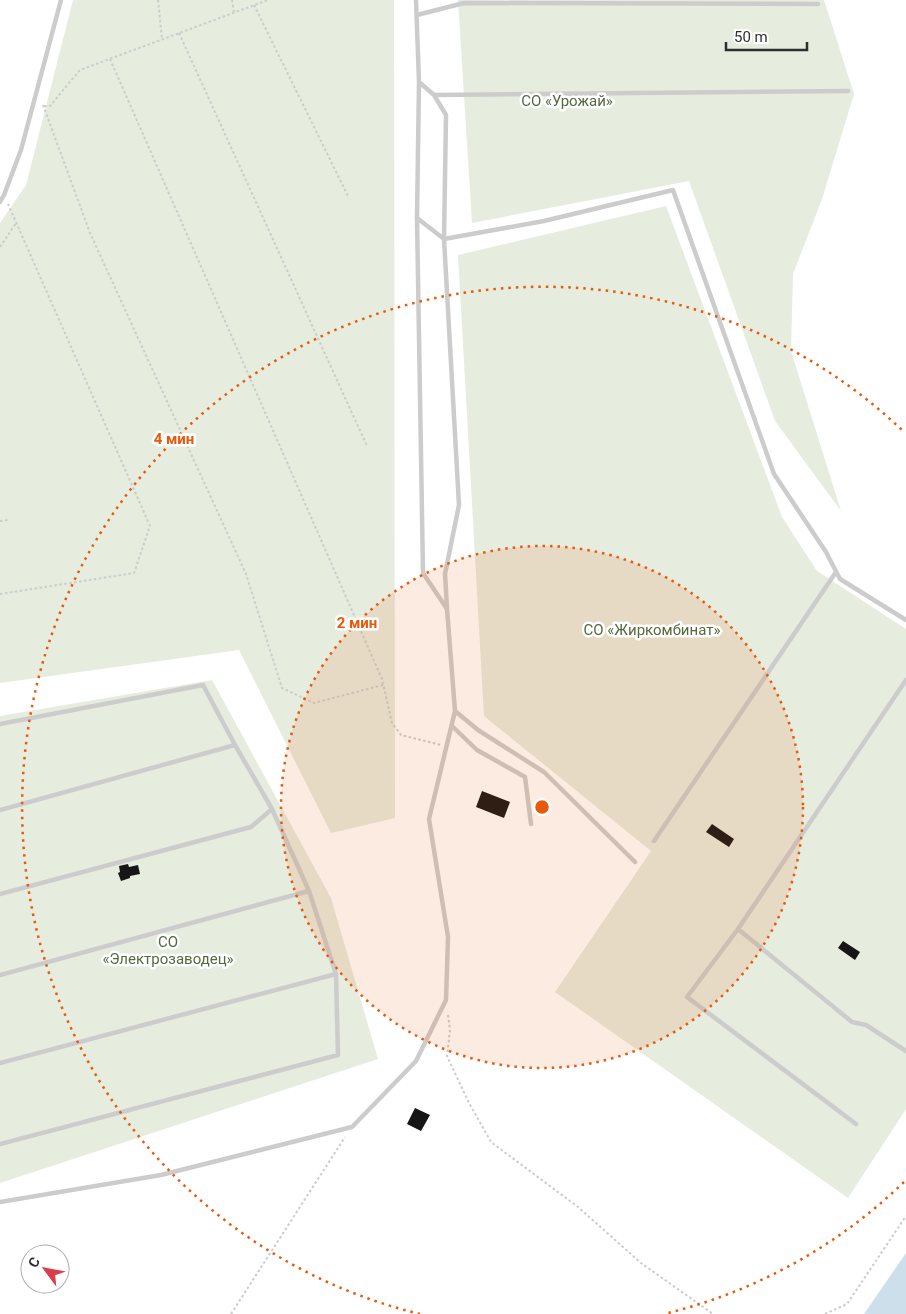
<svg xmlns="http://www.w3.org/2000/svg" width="906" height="1314" font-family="Roboto,sans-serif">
<rect width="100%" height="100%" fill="#fff"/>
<path fill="#e6ecde" d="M73,0H394L395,818L331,833L239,650L0,683V223L26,185Z
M458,0H824L854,94L822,199L793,274L791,351L841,511L775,421L689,181L472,223Z
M666,206L782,517L817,571L906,629V1109L848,1198L555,992L651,851L484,716L458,255Z
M212,680L331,898L378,1059L0,1183V716Z"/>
<path fill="#ccdfea" d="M906,1253V1314H864Z"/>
<path fill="#161616" d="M482,791L510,802L504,818L476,807Z
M712,824L734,839L729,847L706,832Z
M128,864L129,867L138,865L140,874L130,876V878L121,881L118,873L120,872L119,866Z
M843,941L860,952L855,960L838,948Z
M415,1108L430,1115L421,1131L407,1124Z"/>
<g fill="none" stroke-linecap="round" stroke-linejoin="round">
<path stroke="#ccc" stroke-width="2" stroke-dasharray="2.5 2.5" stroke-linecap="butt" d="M158,0L162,39
M232,0L234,13
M254,5L349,198
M179,33L367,446
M110,59L382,679L392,723L401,735L441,745
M43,105L90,233L246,574L282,688L314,703L383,685
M44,106H50L80,70L268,0
M0,247L16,223
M0,521L8,520
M0,594L134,573L150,526L8,204
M448,1015L450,1030L447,1056L469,1103L491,1142L578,1207L641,1263L713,1314
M231,1314L345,1137
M825,1314L847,1304L906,1216"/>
<path stroke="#ccc" stroke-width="4.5" d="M417,15L464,3L818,4
M419,82L434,95L446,115L444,239L459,505L445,574L447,608
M434,95L848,91
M0,202L4,195L21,150L61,0
M417,218L444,239L544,221L673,190L774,474L826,552L840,579L906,620
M455,711L478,730L544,772L635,862
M0,724L203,685L235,745L272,809L309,891L336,974L338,1055L0,1144
M452,726L477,750L525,777L531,824
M0,810L235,745
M654,841L836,572
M0,894L251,827L272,809
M738,929L852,1022L866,1025L906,1051
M0,975L309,891
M0,1063L336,974
M856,1124L687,997L738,929L906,680
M0,1202L161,1175L352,1127L416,1061L446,1000L448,937L429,819L455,711L447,609L423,573L417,218L419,82L416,0"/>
</g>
<circle cx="542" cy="807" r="261" fill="#e8590c" fill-opacity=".12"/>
<g fill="none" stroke="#e8590c" stroke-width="2.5" stroke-dasharray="2.5 5">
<circle cx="542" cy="807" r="261"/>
<path d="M904 1182A521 521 0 0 1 664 1314M420 1314A521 521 0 1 1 904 432"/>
</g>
<g text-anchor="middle" stroke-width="5" stroke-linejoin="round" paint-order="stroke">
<g font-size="15" fill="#54693f" stroke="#fff">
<text x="567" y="106">СО «Урожай»</text>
<text x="652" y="635">СО «Жиркомбинат»</text>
<text x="168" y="947">СО<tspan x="168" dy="17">«Электрозаводец»</tspan></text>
</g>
</g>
<circle cx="542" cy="807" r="8" fill="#e8590c" stroke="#fff" stroke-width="2.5"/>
<g font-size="15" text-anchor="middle" font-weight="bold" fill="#e8590c" stroke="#fff" stroke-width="5" stroke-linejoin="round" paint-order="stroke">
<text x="174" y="444">4 мин</text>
<text x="357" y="628">2 мин</text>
</g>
<g transform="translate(45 1269) rotate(302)"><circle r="24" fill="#ffffff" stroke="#acacac"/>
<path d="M0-4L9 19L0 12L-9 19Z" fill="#db3d4e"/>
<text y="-8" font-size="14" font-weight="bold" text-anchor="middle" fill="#2f2f2f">С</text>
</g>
<path d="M726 42v8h81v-8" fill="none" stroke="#2f2f2f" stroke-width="2.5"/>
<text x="734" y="42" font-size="15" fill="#2f2f2f" stroke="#ffffff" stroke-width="4" paint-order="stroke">50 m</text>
</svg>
